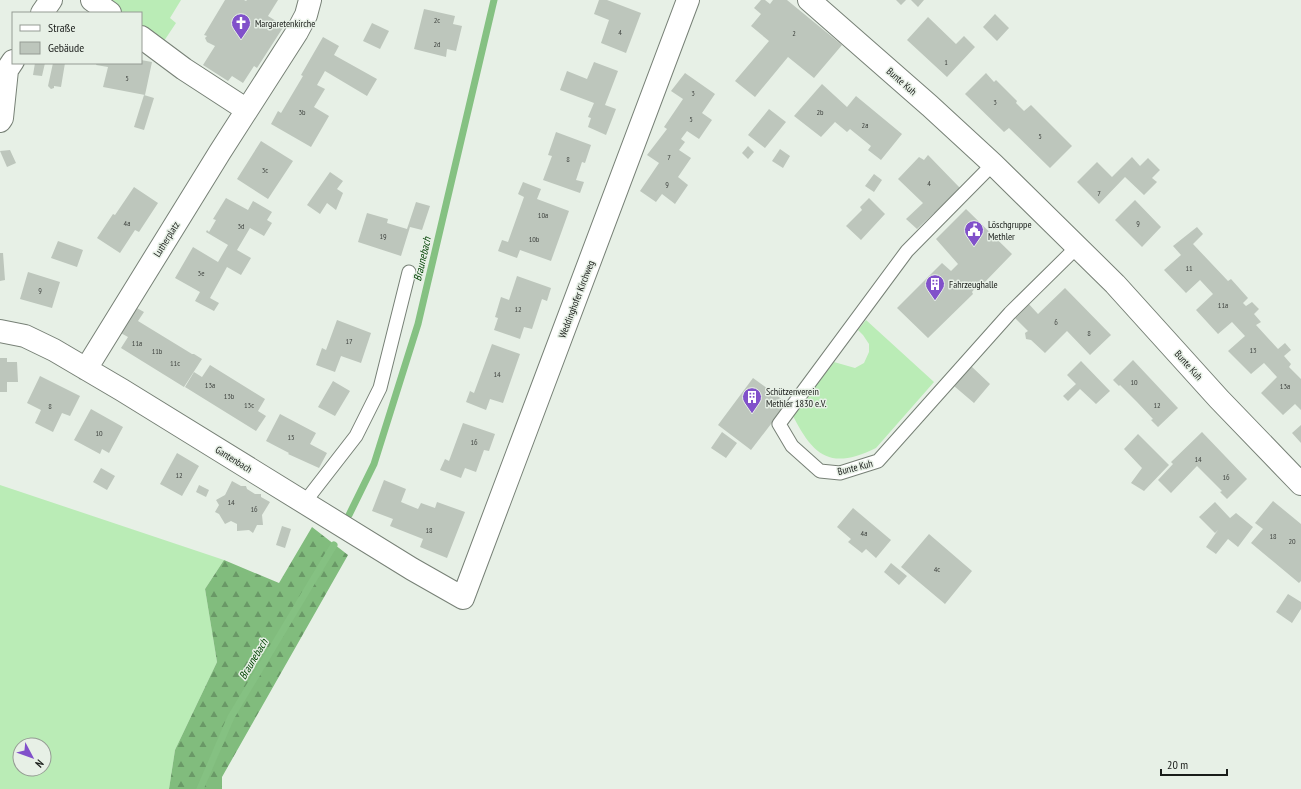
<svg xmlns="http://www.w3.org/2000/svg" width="1301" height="789" font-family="'PT Sans Narrow',sans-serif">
<defs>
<pattern id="forest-firs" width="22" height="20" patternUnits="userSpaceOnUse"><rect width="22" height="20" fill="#81bc7d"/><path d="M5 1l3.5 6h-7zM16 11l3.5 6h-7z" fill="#699866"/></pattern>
</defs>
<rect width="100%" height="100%" fill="#e7f0e6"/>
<path fill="#baecb6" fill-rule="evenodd" d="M106,0H181L170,18L176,23L162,44L141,28V13H122Z
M866,320L934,382L876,448C831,470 814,457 793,416L834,362L855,368L864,363L869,352V344L863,335L858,330Z
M0,485L224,560L205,589L217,662L175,750L169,789H0ZM20,745H44V769H20Z"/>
<path fill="url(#forest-firs)" d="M312,527L348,555L222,777V789H169L175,750L217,662L205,589L224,560L279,583Z"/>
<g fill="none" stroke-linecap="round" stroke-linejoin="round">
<path stroke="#85c182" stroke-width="7" d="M349,515L374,464L418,324L494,0
M200,789L231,717L334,545"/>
</g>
<path fill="#bdc6bc" d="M225,0H244L246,1L247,0H278L268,16L284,26L257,68L254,66L243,83L232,76L228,81L203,65L215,46L207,42L205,38L207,36L204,35Z
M599,0H607L641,13L626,53L601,43L609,20L594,14Z
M761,0H765L770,4L773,0H787L842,45L814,78L788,57L755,97L735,81L769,41L751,26L761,14L754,8Z
M896,0H906L901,5Z
M911,0H924L918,7Z
M424,9L455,16L453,24L462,26L456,51L447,49L446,57L414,49Z
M995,14L1009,28L997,41L983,27Z
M928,17L956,44L964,36L975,47L947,77L907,40Z
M372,23L389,31L380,49L363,41Z
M323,37L339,46L334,55L377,79L367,96L325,71L317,85L325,89L314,107L329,116L311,147L271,124L278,111L281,113L303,76L301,75Z
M141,60L152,62L145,95L103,87L108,67L96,65L97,63H141Z
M594,62L618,71L605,105L616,109L606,135L588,127L591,118L588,117L594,103L560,90L567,71L587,79Z
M35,63H45L42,76L33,75Z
M53,63H65L61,87L54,86V88L51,89L48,86Z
M685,73L715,94L702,113L712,120L699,139L687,131L681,139L685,142L679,150L691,158L678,177L688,185L675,204L662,194L656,202L640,191L659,163L647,155L667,129L664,127L683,99L671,91Z
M986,73L994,82L996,80L1017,101L1016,103L1024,111L1031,105L1072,146L1050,168L1009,128L1004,132L965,94Z
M822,84L847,107L856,96L902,134L881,160L868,150L871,146L850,129L847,132L835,122L821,137L794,116Z
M144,95L154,98L144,130L134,127Z
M769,109L786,122L765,148L748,135Z
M556,132L591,145L585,163L582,162L576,180L584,182L580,193L543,180L552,156L548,155Z
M261,141L293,161L268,199L237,179Z
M748,146L754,152L748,159L742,153Z
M780,149L790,156L783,168L772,161Z
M10,150L16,163L7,167L0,151Z
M928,155L960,188L935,214L934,213L917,229L906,219L923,203L898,179L919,157L924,160Z
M1132,157L1140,166L1148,158L1160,170L1152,178L1157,182L1144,195L1125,177L1099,204L1077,182L1097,162L1112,177Z
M330,172L343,181L337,189L343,193L336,210L327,203L320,214L307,205Z
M874,174L882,180L874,192L865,186Z
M523,182L541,189L537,199L569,211L551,261L520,250L517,258L498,251L502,240L508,242L524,197L518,194Z
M134,187L158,203L139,232L135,230L120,253L97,238L113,214L115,215Z
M226,198L248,210L253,201L272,212L267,220L272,223L264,236L250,228L237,250L251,258L241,275L227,267L210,298L219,303L214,311L195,301L200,292L175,278L193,247L218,262L228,245L206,232L207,230L209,232L216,220L213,219Z
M869,198L885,214L861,240L846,226L862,210L860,207Z
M1135,200L1161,227L1142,247L1115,220Z
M416,202L430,206L422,230L410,227L401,256L358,242L367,213L388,219L387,223L407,229Z
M966,209L1012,254L982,285L980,282L972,292L973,294L928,338L897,308L942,263L951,271L958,264L936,239Z
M1197,227L1203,234L1193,244L1228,281L1231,279L1248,298L1243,303L1246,306L1252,302L1259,309L1254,314L1261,322L1256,325L1278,349L1285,343L1291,350L1284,356L1291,364L1289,367L1301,379V410L1295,404L1283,415L1261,393L1277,377L1264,363L1251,374L1228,351L1245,336L1232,322L1218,334L1196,310L1213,294L1200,280L1186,293L1164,270L1181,255L1173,246Z
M58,241L83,250L77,267L51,258Z
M0,253H3L5,280L0,281Z
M28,272L60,282L52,308L20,299Z
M517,276L551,288L547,301L542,299L532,329L524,327L520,339L494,330L498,318L495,317L501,297L509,300Z
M1065,288L1111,335L1090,355L1067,331L1045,353L1031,340L1026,339L1025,333L1028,331L1013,316L1027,302L1038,314Z
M135,307L144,312L138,321L192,354H194L202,359L184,387L121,348L128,337L119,332Z
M337,320L371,333L361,363L341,356L335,372L316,365L322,348L326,350Z
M492,344L520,354L503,403L490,399L486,410L466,402L470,391L474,393Z
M0,358H7V362H17L18,382H7V392H0Z
M1133,360L1178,408L1158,427L1151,420L1153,419L1137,402L1120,385L1119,386L1113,380Z
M1081,361L1110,391L1096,404L1080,389L1068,401L1063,396L1076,384L1067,375Z
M210,365L265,399L258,411L266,416L256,431L185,387L194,372L202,377Z
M971,366L990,384L974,403L954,386Z
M40,376L80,396L70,416L62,413L53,432L35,423L41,410L27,403Z
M753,378L787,403L751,450L718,425Z
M333,381L350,391L335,416L318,407Z
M91,409L123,427L109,453L102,449L100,454L74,440Z
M280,414L316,433L310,444L327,453L319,468L288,454L289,453L266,441Z
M463,423L495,434L489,451L484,450L476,472L465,468L461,478L440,470L445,459L449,461Z
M1301,425V443L1292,433Z
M722,432L737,443L726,458L711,448Z
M1202,432L1247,479L1227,499L1220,492L1222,491L1197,466L1171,493L1158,480L1173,464L1171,462Z
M1138,434L1169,465L1144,491L1131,483L1142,468L1124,449Z
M177,453L199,466L182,496L160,484Z
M101,468L115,476L107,490L93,482Z
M384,480L406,489L401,502L418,509L421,503L435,508L437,502L465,512L447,558L420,547L423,539L390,526L393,519L372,511Z
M232,481L241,486H246L247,489L255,494H261V497L270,502L262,515L263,525H257L253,533L249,530L237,531V524L231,521L225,524L219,514L215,512L219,505L216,500L225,495Z
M199,485L209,490L206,497L196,492Z
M1273,501L1301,524V581L1299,583L1251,543L1263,529L1255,523Z
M1215,502L1230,518L1236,513L1253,527L1238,547L1228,539L1216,554L1206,547L1218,530L1215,533L1199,517Z
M853,508L891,540L876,558L866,549L862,553L848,542L851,539L837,527Z
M282,526L291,529L285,548L276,545Z
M929,534L972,571L945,604L901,567Z
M891,563L907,576L899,585L884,572Z
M1288,594L1301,602V609L1292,623L1276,612Z"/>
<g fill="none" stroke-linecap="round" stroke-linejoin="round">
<defs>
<path id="lane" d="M993,164L907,251L779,424L792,446L820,471L840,473L878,461L1010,313L1077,247
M304,503L356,436L380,388L409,272"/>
<path id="street" d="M92,0L110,13
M809,0L930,106L993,164L1115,284L1219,399L1301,484
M42,13L51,0
M141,37L184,69L247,110
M0,121L2,118L7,70L13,61
M0,331L25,336L54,350L122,390L412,569L463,598L688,0
M86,369L220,152L297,32L306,15L310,0"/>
</defs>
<use href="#lane" stroke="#778076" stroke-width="15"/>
<use href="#street" stroke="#778076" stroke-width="24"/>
<use href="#lane" stroke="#fff" stroke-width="13"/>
<use href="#street" stroke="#fff" stroke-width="22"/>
</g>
<defs>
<symbol id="church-pin" viewBox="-11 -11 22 30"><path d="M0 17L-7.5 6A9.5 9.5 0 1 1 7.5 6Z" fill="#8151ca" stroke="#e7f0e6"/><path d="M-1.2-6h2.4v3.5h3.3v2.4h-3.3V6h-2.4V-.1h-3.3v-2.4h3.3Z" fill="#fff"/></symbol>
<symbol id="civic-pin" viewBox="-11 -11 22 30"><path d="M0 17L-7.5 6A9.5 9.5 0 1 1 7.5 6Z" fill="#8151ca" stroke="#e7f0e6"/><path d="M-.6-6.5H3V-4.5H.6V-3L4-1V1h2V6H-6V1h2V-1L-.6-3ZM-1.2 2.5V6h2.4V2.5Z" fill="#fff"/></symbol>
<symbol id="building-pin" viewBox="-11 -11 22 30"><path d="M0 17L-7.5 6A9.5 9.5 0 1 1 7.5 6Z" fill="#8151ca" stroke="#e7f0e6"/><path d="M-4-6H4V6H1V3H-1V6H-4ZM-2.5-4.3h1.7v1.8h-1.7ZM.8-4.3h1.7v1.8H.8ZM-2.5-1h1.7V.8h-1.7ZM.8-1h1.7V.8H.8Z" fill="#fff"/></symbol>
</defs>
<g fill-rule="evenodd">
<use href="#church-pin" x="230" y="12" width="22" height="30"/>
<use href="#civic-pin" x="963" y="219" width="22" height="30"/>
<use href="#building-pin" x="924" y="273" width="22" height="30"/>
<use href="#building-pin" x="741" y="386" width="22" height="30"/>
</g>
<g text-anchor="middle" stroke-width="3" stroke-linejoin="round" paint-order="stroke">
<g font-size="8" fill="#424642">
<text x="437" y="23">2c</text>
<text x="620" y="35">4</text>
<text x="794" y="36">2</text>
<text x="437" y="47">2d</text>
<text x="946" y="65">1</text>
<text x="127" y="81">5</text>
<text x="693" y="96">3</text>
<text x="995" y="105">3</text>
<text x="302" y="115">3b</text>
<text x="820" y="115">2b</text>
<text x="691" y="122">5</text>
<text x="865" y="128">2a</text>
<text x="1040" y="139">5</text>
<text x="669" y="160">7</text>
<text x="568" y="162">8</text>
<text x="265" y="173">3c</text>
<text x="929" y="186">4</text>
<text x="667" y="187">9</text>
<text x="1099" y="196">7</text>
<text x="543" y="218">10a</text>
<text x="127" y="226">4a</text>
<text x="1138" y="226">9</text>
<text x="241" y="229">3d</text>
<text x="383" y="239">19</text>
<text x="534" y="242">10b</text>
<text x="1189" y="271">11</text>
<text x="201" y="276">3e</text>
<text x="40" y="293">9</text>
<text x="1223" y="308">11a</text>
<text x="518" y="312">12</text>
<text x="1056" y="325">6</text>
<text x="1089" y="336">8</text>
<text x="349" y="344">17</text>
<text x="137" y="346">11a</text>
<text x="1253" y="353">13</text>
<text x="157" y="354">11b</text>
<text x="175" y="366">11c</text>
<text x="497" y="377">14</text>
<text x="1134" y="385">10</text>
<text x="210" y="388">13a</text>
<text x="1285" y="389">13a</text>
<text x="229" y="399">13b</text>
<text x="249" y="408">13c</text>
<text x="1157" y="408">12</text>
<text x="50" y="409">8</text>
<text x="99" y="436">10</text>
<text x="291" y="440">15</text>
<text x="474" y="445">16</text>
<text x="1198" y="462">14</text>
<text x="179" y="478">12</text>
<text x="1226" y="480">16</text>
<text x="231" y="505">14</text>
<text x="254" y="512">16</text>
<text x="429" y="533">18</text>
<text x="864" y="536">4a</text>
<text x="1273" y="539">18</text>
<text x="1292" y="544">20</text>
<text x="937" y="572">4c</text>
</g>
<g font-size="10" fill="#191c19" stroke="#e7f0e6" text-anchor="start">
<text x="255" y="27">Margaretenkirche</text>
<text x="988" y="228">Löschgruppe<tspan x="988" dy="12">Methler</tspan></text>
<text x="949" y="288">Fahrzeughalle</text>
<text x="766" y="395">Schützenverein<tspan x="766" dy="12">Methler 1830 e.V.</tspan></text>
</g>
<g font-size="10" fill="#191c19" stroke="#e7f0e6">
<text transform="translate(902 81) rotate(41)" y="4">Bunte Kuh</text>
<text transform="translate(166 239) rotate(-58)" y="4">Lutherplatz</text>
<text transform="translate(576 299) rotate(-69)" y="4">Weddinghofer Kirchweg</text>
<text transform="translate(1189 365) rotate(48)" y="4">Bunte Kuh</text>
<text transform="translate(234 459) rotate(32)" y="4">Gantenbach</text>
<text transform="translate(855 467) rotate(-14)" y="4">Bunte Kuh</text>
</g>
<g font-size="11" font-style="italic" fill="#004202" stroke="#e7f0e6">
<text transform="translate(422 259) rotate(-77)" y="4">Braunebach</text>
<text transform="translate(253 659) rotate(-59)" y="4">Braunebach</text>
</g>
</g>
<rect x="12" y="12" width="130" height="52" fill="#e7f0e6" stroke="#959b94"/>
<rect x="20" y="25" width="20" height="6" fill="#ffffff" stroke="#959b94"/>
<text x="48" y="32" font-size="12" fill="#191c19">Straße</text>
<rect x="20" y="42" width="20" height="12" fill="#bdc6bc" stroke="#959b94"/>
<text x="48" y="52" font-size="12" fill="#191c19">Gebäude</text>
<g transform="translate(32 757) rotate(131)"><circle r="19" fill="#e7f0e6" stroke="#959b94"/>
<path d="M0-3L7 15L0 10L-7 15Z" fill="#8151ca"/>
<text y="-6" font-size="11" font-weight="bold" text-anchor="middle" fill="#191c19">N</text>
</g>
<path d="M1161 769v6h66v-6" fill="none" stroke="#191c19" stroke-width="2"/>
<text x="1167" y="769" font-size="12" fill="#191c19" stroke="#e7f0e6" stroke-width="3" paint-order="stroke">20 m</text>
</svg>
